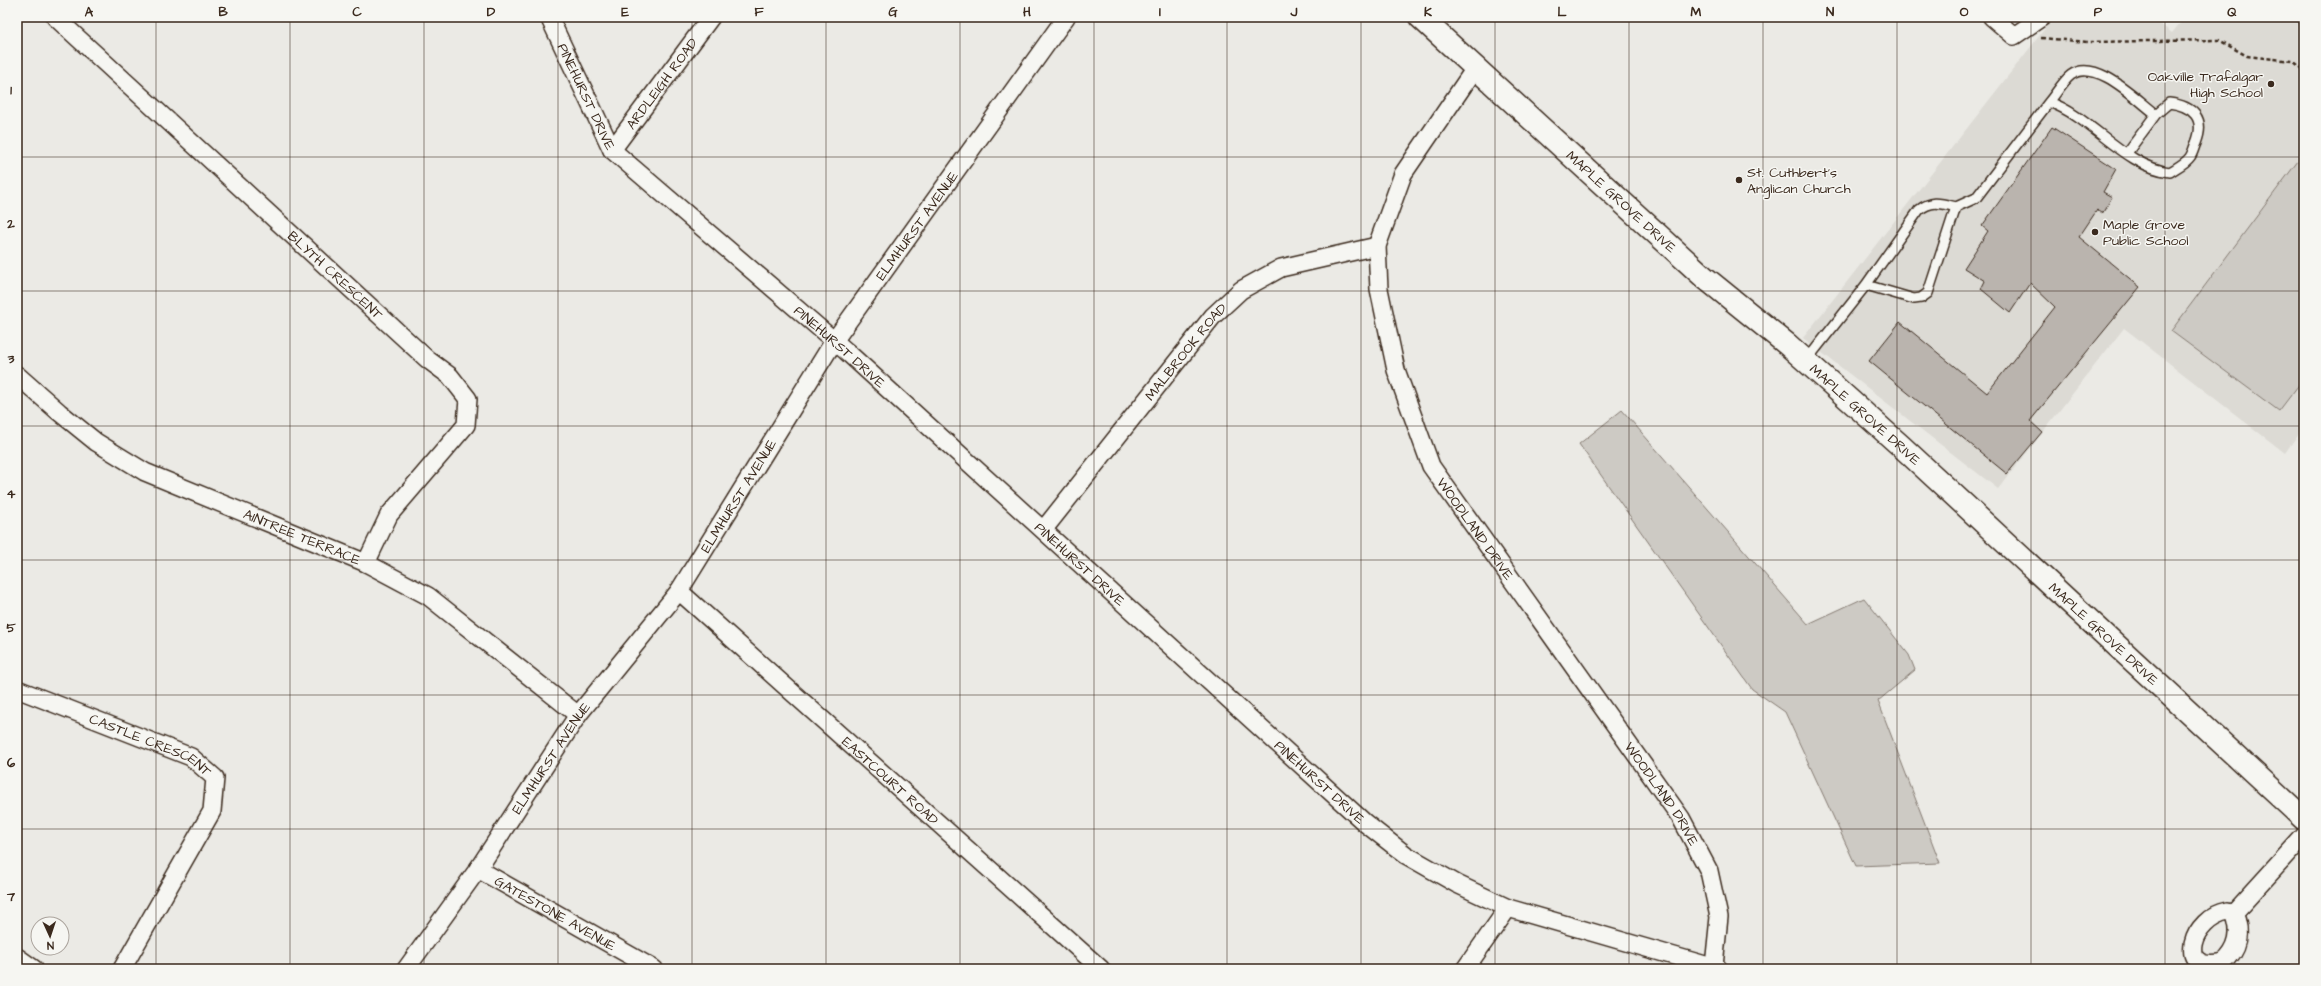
<svg xmlns="http://www.w3.org/2000/svg" width="2321" height="986" font-family="'Architects Daughter',sans-serif">
<rect width="100%" height="100%" fill="#ebeae5"/>
<filter id="ink" filterUnits="userSpaceOnUse"><feTurbulence type="fractalNoise" baseFrequency=".025" numOctaves="2"/><feDisplacementMap in="SourceGraphic" scale="8" xChannelSelector="R" yChannelSelector="G"/><feConvolveMatrix kernelMatrix="1 2 1 2 8 2 1 2 1" color-interpolation-filters="sRGB"/></filter>
<g filter="url(#ink)">
<path fill="#dcdad4" d="M2054,17H2151L2172,33L2185,17H2304V426L2285,453L2124,328L1998,489L1803,338Z"/>
<path fill="#cdcac4" stroke="#847a71" d="M2297,17H2304V33L2297,19Z
M2304,153V378L2279,411L2171,331Z
M1622,410L1808,624L1864,598L1909,655L1915,670L1878,701L1940,863L1856,866L1785,712L1752,689L1579,444Z"/>
<path fill="#bab4ae" stroke="#3b2a1e" d="M2052,127L2116,169L2103,192L2112,197L2102,214L2097,210L2079,237L2140,287L2030,421L2042,432L2007,474L1869,361L1900,322L1987,393L2055,307L2030,283L2010,313L1981,289L1985,281L1964,268L1988,231L1982,226Z"/>
<g fill="none" stroke-linecap="round" stroke-linejoin="round">
<defs>
<path id="lane" d="M2049,102C2056,94 2063,81 2071,75C2096,57 2137,100 2156,114
M1866,285L1914,299L1921,298L1928,293L1956,207L1976,198L2049,102C2092,117 2125,167 2170,172C2176,168 2186,163 2190,157C2193,153 2194,147 2196,143C2206,118 2193,106 2169,103L2156,114L2127,153
M1806,361L1866,285L1919,210C1932,200 1940,203 1956,207"/>
<g id="street">
<path id="s1" d="M55,17L427,359L450,376L468,399L466,425L389,515L366,563"/>
<path id="s2" d="M549,17L612,150L846,351L1365,823L1406,855L1457,884L1508,908L1719,969"/>
<path d="M1992,17L2014,36L2042,17"/>
<path id="s3" d="M1476,67L1403,174L1377,246L1379,289L1396,370L1431,466L1681,818L1709,871L1719,917L1714,966"/>
<path id="s4" d="M612,150L711,17"/>
<path id="s5" d="M17,375L59,412L96,442L145,472L366,563L428,596L578,715"/>
<path id="s6" d="M1044,529L1213,316L1241,290L1281,268L1377,246"/>
<path id="s7" d="M679,591L1101,969"/>
<path id="s8" d="M17,689L191,757L215,778L212,811L122,969"/>
<path id="s9" d="M478,869L654,969"/>
<path d="M2228,911L2234,913C2242,932 2239,949 2223,963C2173,974 2192,917 2228,911Z"/>
<path d="M2234,913L2304,836"/>
<path d="M17,957L34,969"/>
<path id="s10" d="M406,969L478,869L578,715L679,591L834,341L1066,17"/>
<path d="M1465,969L1508,908"/>
</g>
<g id="secondary">
<path id="s11" d="M1420,17L1704,277L1788,345L1901,446L2304,819"/>
</g>
</defs>
<use href="#lane" stroke="#3b2a1e" stroke-width="12"/>
<use href="#street" stroke="#3b2a1e" stroke-width="20"/>
<use href="#secondary" stroke="#3b2a1e" stroke-width="25"/>
<path stroke="#3b2a1e" stroke-width="2.5" stroke-dasharray="4 3" stroke-linecap="butt" d="M2041,38L2088,42L2219,40L2247,56L2293,61L2304,70"/>
<use href="#lane" stroke="#f6f6f2" stroke-width="9"/>
<use href="#street" stroke="#f6f6f2" stroke-width="17"/>
<use href="#secondary" stroke="#f6f6f2" stroke-width="22"/>
</g>
</g>
<path fill="none" stroke="#3b2a1e" stroke-width="1" stroke-opacity="0.55" d="M156,17V969M290,17V969M424,17V969M558,17V969M692,17V969M826,17V969M960,17V969M1094,17V969M1227,17V969M1361,17V969M1495,17V969M1629,17V969M1763,17V969M1897,17V969M2031,17V969M2165,17V969M17,157H2304M17,291H2304M17,426H2304M17,560H2304M17,695H2304M17,829H2304"/>
<g fill="#3b2a1e" stroke="#f6f6f2" stroke-width="1.5">
<circle cx="2271" cy="84" r="4"/>
<circle cx="1739" cy="180" r="4"/>
<circle cx="2095" cy="232" r="4"/>
</g>
<g text-anchor="middle" stroke-width="3" stroke-linejoin="round" paint-order="stroke">
<g font-size="14" fill="#3b2a1e" stroke="#f6f6f2" text-anchor="start">
<text x="2263" y="81" text-anchor="end">Oakville Trafalgar<tspan x="2263" dy="16">High School</tspan></text>
<text x="1747" y="177">St. Cuthbert's<tspan x="1747" dy="16">Anglican Church</tspan></text>
<text x="2103" y="229">Maple Grove<tspan x="2103" dy="16">Public School</tspan></text>
</g>
<g font-size="14" fill="#3b2a1e" stroke="#f6f6f2">
<text dy="5" stroke="none"><textPath href="#s4" startOffset="83">ARDLEIGH ROAD</textPath></text>
<text dy="5" stroke="none"><textPath href="#s2" startOffset="88">PINEHURST DRIVE</textPath></text>
<text dy="5" stroke="none"><textPath href="#s11" startOffset="273">MAPLE GROVE DRIVE</textPath></text>
<text dy="5" stroke="none"><textPath href="#s10" startOffset="903">ELMHURST AVENUE</textPath></text>
<text dy="5" stroke="none"><textPath href="#s1" startOffset="381">BLYTH CRESCENT</textPath></text>
<text dy="5" stroke="none"><textPath href="#s2" startOffset="448">PINEHURST DRIVE</textPath></text>
<text dy="5" stroke="none"><textPath href="#s6" startOffset="227">MALBROOK ROAD</textPath></text>
<text dy="5" stroke="none"><textPath href="#s11" startOffset="597">MAPLE GROVE DRIVE</textPath></text>
<text dy="5" stroke="none"><textPath href="#s10" startOffset="579">ELMHURST AVENUE</textPath></text>
<text dy="5" stroke="none"><textPath href="#s3" startOffset="511">WOODLAND DRIVE</textPath></text>
<text dy="5" stroke="none"><textPath href="#s5" startOffset="331">AINTREE TERRACE</textPath></text>
<text dy="5" stroke="none"><textPath href="#s2" startOffset="772">PINEHURST DRIVE</textPath></text>
<text dy="5" stroke="none"><textPath href="#s11" startOffset="921">MAPLE GROVE DRIVE</textPath></text>
<text dy="5" stroke="none"><textPath href="#s8" startOffset="145">CASTLE CRESCENT</textPath></text>
<text dy="5" stroke="none"><textPath href="#s10" startOffset="256">ELMHURST AVENUE</textPath></text>
<text dy="5" stroke="none"><textPath href="#s7" startOffset="284">EASTCOURT ROAD</textPath></text>
<text dy="5" stroke="none"><textPath href="#s2" startOffset="1096">PINEHURST DRIVE</textPath></text>
<text dy="5" stroke="none"><textPath href="#s3" startOffset="835">WOODLAND DRIVE</textPath></text>
<text dy="5" stroke="none"><textPath href="#s9" startOffset="89">GATESTONE AVENUE</textPath></text>
</g>
</g>
<rect width="2321" height="986" fill="none" stroke="#f6f6f2" stroke-width="44"/>
<g transform="translate(50 936) rotate(177)"><circle r="19" fill="#f6f6f2" stroke="#aba49d"/>
<path d="M0-3L7 15L0 10L-7 15Z" fill="#3b2a1e"/>
<text y="-6" font-size="11" font-weight="bold" text-anchor="middle" fill="#3b2a1e">N</text>
</g>
<rect x="22" y="22" width="2277" height="942" fill="none" stroke="#3b2a1e" stroke-width="1.5"/>
<g font-size="13" text-anchor="middle" font-weight="bold" fill="#3b2a1e">
<text x="89" y="16">A</text>
<text x="223" y="16">B</text>
<text x="357" y="16">C</text>
<text x="491" y="16">D</text>
<text x="625" y="16">E</text>
<text x="759" y="16">F</text>
<text x="893" y="16">G</text>
<text x="1027" y="16">H</text>
<text x="1160" y="16">I</text>
<text x="1294" y="16">J</text>
<text x="1428" y="16">K</text>
<text x="1562" y="16">L</text>
<text x="1696" y="16">M</text>
<text x="1830" y="16">N</text>
<text x="1964" y="16">O</text>
<text x="2098" y="16">P</text>
<text x="2232" y="16">Q</text>
<text x="11" y="94">1</text>
<text x="11" y="228">2</text>
<text x="11" y="363">3</text>
<text x="11" y="498">4</text>
<text x="11" y="632">5</text>
<text x="11" y="767">6</text>
<text x="11" y="901">7</text>
</g>
</svg>
